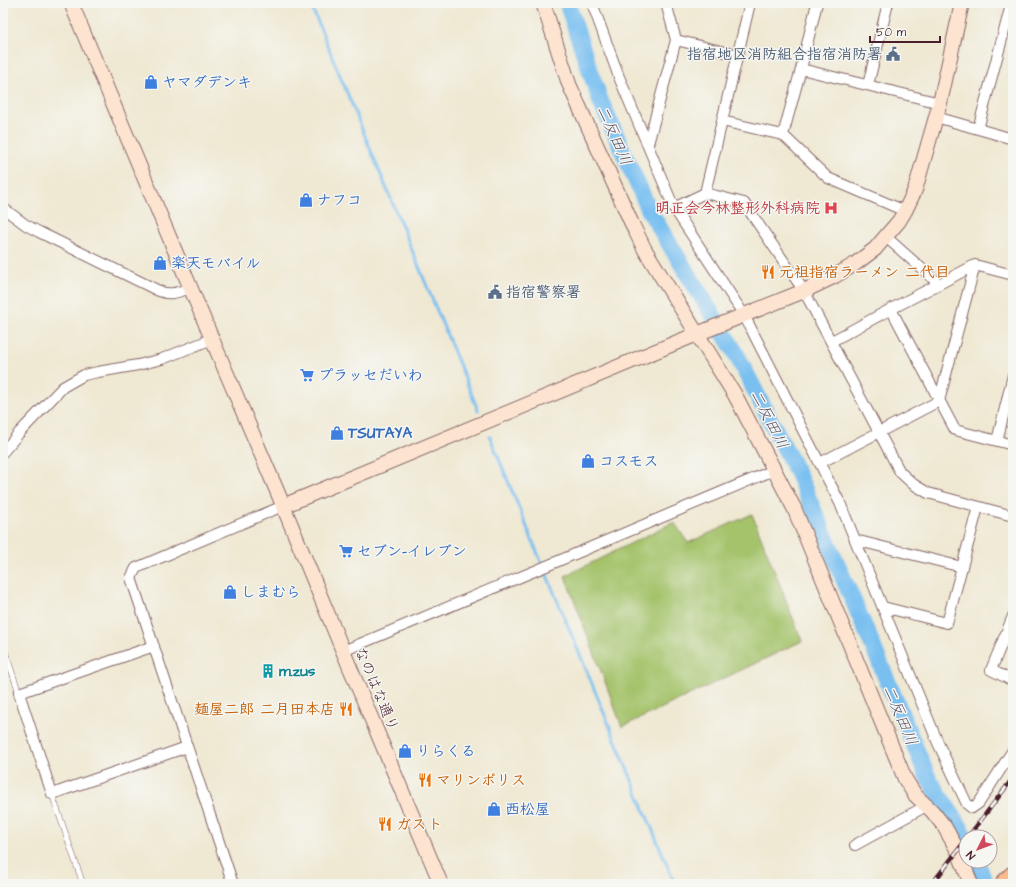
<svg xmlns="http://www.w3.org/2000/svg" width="1016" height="887" font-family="'Architects Daughter','Klee One',sans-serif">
<rect width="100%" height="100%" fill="#f6f6f2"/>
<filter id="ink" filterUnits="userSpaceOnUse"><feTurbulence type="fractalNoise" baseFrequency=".025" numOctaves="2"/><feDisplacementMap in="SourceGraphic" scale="8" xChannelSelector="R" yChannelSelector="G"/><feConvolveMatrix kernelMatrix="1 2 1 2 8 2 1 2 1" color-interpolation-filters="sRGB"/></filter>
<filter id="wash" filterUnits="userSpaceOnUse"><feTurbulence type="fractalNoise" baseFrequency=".012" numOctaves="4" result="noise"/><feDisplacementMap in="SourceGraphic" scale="16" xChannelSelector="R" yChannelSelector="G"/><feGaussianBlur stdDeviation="0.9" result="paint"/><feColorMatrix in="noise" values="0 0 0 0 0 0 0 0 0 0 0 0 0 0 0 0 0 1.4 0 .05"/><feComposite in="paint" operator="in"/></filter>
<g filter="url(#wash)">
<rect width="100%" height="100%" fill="#efe8d2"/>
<path fill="#a4c36b" stroke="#77714b" d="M752,514L802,641L622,727L565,576L674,522L688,543Z"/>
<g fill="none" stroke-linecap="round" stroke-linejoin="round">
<path stroke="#79c0f1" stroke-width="3" d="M310,3L478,410
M490,437L542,564
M546,573L675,884"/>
<path stroke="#79c0f1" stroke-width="17" d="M567,3L600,100L650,212L734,350L796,470L869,637L928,778L960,827L966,840
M976,861L986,884"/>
</g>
</g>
<g filter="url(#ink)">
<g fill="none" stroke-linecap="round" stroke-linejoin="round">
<defs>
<path id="lane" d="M3,645L19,693
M52,794L83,884"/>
<path id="street" d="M592,3L619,77L674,208L744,315L840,503L938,743L967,804L972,808L979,803L1013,750
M817,3L801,69L783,135L828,178L905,211
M676,40L737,55
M801,69L940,103
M868,85L888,3
M936,117L1013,139
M722,121L750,3
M978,129L1011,5L1013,6
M648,144L676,40L666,3
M705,193L722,121L783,135
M3,208L26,225L39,232L159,291C171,296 178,292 190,288
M674,208L705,193L744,203L804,291L900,472L913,484L928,493L1013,516
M886,237L939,284
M891,309L955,430L1013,445
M832,341L891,309L939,284L975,265L1013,275
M997,441L1013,375
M3,452L19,433L63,387L84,375L98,372L138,365L162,359L212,339
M820,463L939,401L975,265
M855,540L962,567
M883,607L947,623L978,507
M1013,616L991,670L1013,681
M154,646L19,693L52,794L187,747
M343,651L537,570L774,470
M855,845L926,806
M233,884L131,578L136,568L283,506"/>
<path id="secondary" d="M71,3L212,339L277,491L343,651L441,884
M543,3L569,84L632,224L645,250L735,395L794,508L905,779L915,795L932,811L944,826L958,851L971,884
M283,506L697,334L804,291L835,276L855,264L875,249L899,221L905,211L915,190L940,103L962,3"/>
<path id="highway" d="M1004,884L1013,875"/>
</defs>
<use href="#lane" stroke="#846565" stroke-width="6"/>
<use href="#street" stroke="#846565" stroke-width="12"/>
<use href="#secondary" stroke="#846565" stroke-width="16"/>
<use href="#highway" stroke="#846565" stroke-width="20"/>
<use href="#lane" stroke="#fff" stroke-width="5"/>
<use href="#street" stroke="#fff" stroke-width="10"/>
<use href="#secondary" stroke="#fde4d1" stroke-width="14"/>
<use href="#highway" stroke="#fbbb8c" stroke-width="18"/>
<defs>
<path id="rail" d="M968,837L1013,778
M932,884L966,840"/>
</defs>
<use href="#rail" stroke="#4a1f2b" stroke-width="4.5"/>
<use href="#rail" stroke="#f6f6f2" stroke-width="3" stroke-dasharray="9" stroke-linecap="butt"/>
</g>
</g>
<defs>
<symbol id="civic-bare" viewBox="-9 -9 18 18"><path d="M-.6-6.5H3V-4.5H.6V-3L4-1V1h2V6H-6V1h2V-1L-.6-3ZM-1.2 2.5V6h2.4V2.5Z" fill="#5c6f8a" stroke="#f6f6f2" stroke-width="2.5" paint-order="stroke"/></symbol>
<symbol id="shop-bare" viewBox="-9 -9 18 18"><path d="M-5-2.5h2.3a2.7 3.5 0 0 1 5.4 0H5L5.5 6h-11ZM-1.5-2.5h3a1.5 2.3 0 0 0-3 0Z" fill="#3f7fe0" stroke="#f6f6f2" stroke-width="2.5" paint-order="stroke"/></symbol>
<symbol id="hospital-bare" viewBox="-9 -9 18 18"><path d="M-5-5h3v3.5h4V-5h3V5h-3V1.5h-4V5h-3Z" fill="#e0444e" stroke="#f6f6f2" stroke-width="2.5" paint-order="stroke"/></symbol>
<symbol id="restaurant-bare" viewBox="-9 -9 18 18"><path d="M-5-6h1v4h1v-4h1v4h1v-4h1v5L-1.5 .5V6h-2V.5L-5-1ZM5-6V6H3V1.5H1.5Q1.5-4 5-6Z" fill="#e8710a" stroke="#f6f6f2" stroke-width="2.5" paint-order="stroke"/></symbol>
<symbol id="supermarket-bare" viewBox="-9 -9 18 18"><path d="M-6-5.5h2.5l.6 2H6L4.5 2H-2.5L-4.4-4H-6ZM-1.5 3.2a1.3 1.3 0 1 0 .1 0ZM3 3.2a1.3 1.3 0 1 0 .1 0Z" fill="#3f7fe0" stroke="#f6f6f2" stroke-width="2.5" paint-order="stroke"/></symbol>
<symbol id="building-bare" viewBox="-9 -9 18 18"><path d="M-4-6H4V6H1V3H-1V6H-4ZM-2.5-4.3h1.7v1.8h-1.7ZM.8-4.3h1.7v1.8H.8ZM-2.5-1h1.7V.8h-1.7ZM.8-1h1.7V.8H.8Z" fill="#0f9aa8" stroke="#f6f6f2" stroke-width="2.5" paint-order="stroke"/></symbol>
</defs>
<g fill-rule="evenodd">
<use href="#civic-bare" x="883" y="44" width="20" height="20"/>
<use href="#shop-bare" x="141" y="72" width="20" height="20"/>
<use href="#shop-bare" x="296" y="190" width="20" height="20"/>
<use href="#hospital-bare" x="821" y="198" width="20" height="20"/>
<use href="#shop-bare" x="150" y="253" width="20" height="20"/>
<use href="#restaurant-bare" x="758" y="262" width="20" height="20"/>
<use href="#civic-bare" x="485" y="282" width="20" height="20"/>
<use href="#supermarket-bare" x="297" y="365" width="20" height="20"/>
<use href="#shop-bare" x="327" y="423" width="20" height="20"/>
<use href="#shop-bare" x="578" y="451" width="20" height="20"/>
<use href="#supermarket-bare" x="336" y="541" width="20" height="20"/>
<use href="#shop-bare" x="220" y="582" width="20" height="20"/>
<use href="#building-bare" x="258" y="661" width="20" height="20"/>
<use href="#restaurant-bare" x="336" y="699" width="20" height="20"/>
<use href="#shop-bare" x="395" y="741" width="20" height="20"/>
<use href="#restaurant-bare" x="415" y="770" width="20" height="20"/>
<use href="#shop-bare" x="484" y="799" width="20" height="20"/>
<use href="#restaurant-bare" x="375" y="814" width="20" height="20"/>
</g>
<g text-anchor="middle" stroke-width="3" stroke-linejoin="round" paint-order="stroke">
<g font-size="15" font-weight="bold" fill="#4e5e75" stroke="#f6f6f2" text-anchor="end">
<text x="882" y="59">指宿地区消防組合指宿消防署</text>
<text x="506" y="297" text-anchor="start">指宿警察署</text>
</g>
<g font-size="15" font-weight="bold" fill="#366cbe" stroke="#f6f6f2" text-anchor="start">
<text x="162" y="87">ヤマダデンキ</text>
<text x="317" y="205">ナフコ</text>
<text x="171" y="268">楽天モバイル</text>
<text x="318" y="380">プラッセだいわ</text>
<text x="348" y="438">TSUTAYA</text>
<text x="599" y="466">コスモス</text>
<text x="357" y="556">セブン-イレブン</text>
<text x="241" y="597">しまむら</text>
<text x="416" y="756">りらくる</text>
<text x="505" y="814">西松屋</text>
</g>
<g font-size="15" font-weight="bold" fill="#be3a42" stroke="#f6f6f2" text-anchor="end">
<text x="820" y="213">明正会今林整形外科病院</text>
</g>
<g font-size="15" font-weight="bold" fill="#c56008" stroke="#f6f6f2" text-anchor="start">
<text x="779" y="277">元祖指宿ラーメン 二代目</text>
<text x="335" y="714" text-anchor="end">麺屋二郎 二月田本店</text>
<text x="436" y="785">マリンポリス</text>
<text x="396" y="829">ガスト</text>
</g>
<g font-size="15" font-weight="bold" fill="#0d838f" stroke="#f6f6f2" text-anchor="start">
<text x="279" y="676">m.zus</text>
</g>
<g font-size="15" fill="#4a1f2b" stroke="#f6f6f2">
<text transform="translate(377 689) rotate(67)" y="5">なのはな通り</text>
</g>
<g font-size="16" font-style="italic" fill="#584f66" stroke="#f6f6f2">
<text transform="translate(615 135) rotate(66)" y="6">二反田川</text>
<text transform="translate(770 419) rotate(63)" y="6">二反田川</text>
<text transform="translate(901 715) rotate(67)" y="6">二反田川</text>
</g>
</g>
<rect width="1016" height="887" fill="none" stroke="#f6f6f2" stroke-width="16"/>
<g transform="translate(978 849) rotate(228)"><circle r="19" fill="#f6f6f2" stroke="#b1a0a2"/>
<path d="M0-3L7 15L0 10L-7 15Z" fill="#d1495b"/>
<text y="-6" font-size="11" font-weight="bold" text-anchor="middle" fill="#4a1f2b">N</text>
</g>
<path d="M870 36v6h70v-6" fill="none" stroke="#4a1f2b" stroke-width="2"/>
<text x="876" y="36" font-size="12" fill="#4a1f2b" stroke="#f6f6f2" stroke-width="3" paint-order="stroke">50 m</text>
</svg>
